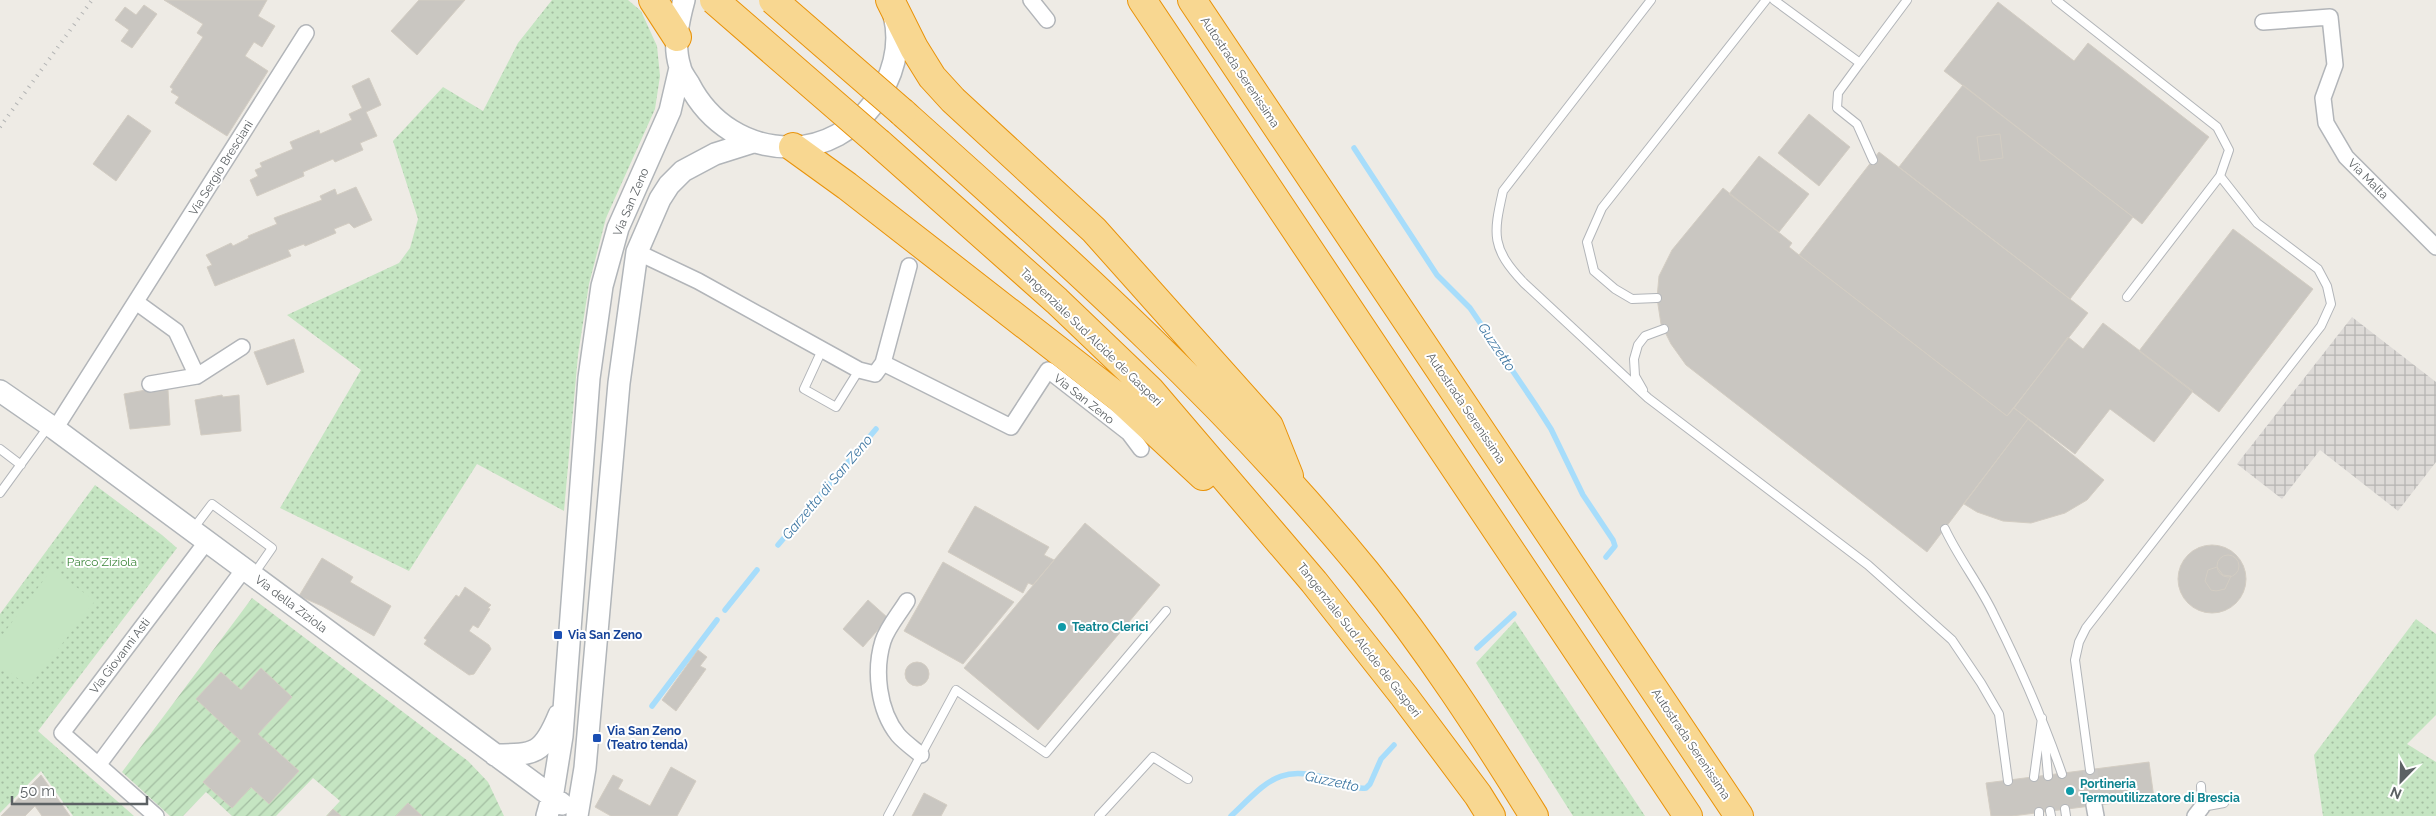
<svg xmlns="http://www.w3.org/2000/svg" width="2436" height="816" font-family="Raleway,sans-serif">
<defs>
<pattern id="industrial-grid" width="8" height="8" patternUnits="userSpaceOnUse" patternTransform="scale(1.25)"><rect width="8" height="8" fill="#dddad7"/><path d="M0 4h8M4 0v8" fill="none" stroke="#b6b4b2"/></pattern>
<pattern id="grass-dots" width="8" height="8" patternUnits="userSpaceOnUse" patternTransform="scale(1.25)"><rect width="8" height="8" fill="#c5e5c2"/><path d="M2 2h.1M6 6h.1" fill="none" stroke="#a3bda1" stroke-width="1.8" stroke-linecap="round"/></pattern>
<pattern id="garden-furrows" width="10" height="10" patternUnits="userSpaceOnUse" patternTransform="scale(1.25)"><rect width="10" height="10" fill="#c5e5c2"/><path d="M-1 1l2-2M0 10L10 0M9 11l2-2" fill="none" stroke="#a3bda1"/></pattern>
</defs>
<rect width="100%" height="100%" fill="#eeebe5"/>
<path fill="url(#industrial-grid)" d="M2352,317L2436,382V462L2398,511L2320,450L2282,499L2237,464Z"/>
<path fill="url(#grass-dots)" d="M552,0H628L641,11L657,46L660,76L655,109L606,218L589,284L578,355L564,511L477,464L409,571L280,508L361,370L287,315L399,263L410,248L418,219L393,141L443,87L483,111L518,43Z
M95,485L162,535L177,548L38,731L134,816H73L41,771L0,813V614Z
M2416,619L2436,634V715L2407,744L2436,762V816H2323L2314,755Z
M1515,621L1645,816H1573L1476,663Z"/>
<path fill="url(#garden-furrows)" d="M252,598L468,761L488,782L504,816H326L340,801L313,778L276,816H232L206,792L183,816H170L122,772Z"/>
<path fill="#c5e5c2" d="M52,569L95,601L29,687L0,665V638Z"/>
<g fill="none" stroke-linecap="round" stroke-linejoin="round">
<path stroke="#a7ddfb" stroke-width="5.5" d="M1354,148L1437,275L1470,308L1535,404L1551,429L1583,495L1613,540L1615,546L1606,557
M778,545L876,429
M725,610L757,570
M1477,648L1514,614
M652,706L717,620
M1231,816C1270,779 1279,763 1336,781C1345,783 1356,790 1366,788L1370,784L1381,759L1394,745"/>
</g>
<path fill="#c9c6c1" stroke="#d3cdc3" d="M164,0H267L258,16L275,26L262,47L254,42L245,56L268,71L227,136L175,103L179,97L171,92L173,89L170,87L203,37L197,33L203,24Z
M419,0H465L417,55L391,31Z
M1998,2L2074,61L2088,43L2209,137L2142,224L1944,71Z
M144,5L157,14L132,48L121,41L129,30L115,20L125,7L136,15Z
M369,78L381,105L366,112L377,136L360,143L363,150L335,162L333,159L303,172L304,176L257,196L250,180L258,176L255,170L262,167L260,163L293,149L290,142L319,130L320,134L352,120L349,114L362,108L352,86Z
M1963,85L2133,217L2070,299L1899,167Z
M1809,114L1850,147L1819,186L1778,153Z
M128,115L151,131L116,181L93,164Z
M2000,134L2003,158L1980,161L1977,137Z
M1879,152L2088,313L2007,416L1799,255Z
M1759,156L1809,194L1779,232L1729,194Z
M356,187L372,220L354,228L349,223L334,229L336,233L305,246L304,244L288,250L291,256L215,286L207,267L212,265L206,255L231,243L233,246L249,238L248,236L277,224L274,218L322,200L320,196L335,189L337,195Z
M1723,188L1792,243L1789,247L1799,255L2007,416L2014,408L2028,419L1927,552L1686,365L1671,344L1661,324L1657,298L1659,276L1672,250Z
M2233,229L2313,289L2219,412L2139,351Z
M2103,323L2193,391L2154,442L2110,409L2075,454L2014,408L2068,337L2083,349Z
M294,339L304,372L267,385L254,352Z
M151,389V392L168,390L170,425L130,429L124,394Z
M222,395L223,397L239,395L241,431L201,435L195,400Z
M2028,419L2104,480L2087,500L2065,513L2031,523L2003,521L1977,512L1964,504Z
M975,506L1049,547L1044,555L1054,560L1033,585L1028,583L1023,593L948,552Z
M1085,523L1160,585L1038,730L964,668Z
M2178 579a34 34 0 1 1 68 0a34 34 0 1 1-68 0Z
M2217 566a11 11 0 1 1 22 0a11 11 0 1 1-22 0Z
M322,558L353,577L350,582L391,606L374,636L322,606L299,596Z
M943,562L1014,602L963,664L904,631Z
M2217,567L2223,575L2231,576L2225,589L2216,591L2211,590L2205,581L2208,570Z
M465,587L491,605L488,608L490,609L478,628L473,625L469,631L489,645L491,649L474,674L469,675L424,644L427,640L424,638L456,595L459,597Z
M868,600L888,618L863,647L843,629Z
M698,650L707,657L700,666L706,669L676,711L662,700Z
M905 674a12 12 0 1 1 24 0a12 12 0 1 1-24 0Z
M261,668L292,697L258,734L299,771L269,804L251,787L232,808L203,782L241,741L196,699L221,672L241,690Z
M2149,762L2154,798L2012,816H1991L1986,783Z
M671,767L696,781L677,816H611L595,807L613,775L623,780L618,789L650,806Z
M41,775L70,816H42L35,806L25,816H1Z
M924,793L947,805L941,816H912Z
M408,803L422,816H396Z
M333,809L341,816H327Z"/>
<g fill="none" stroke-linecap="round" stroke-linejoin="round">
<path stroke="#cac8c5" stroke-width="15" stroke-dasharray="15 8" stroke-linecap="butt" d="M2090,770L2094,805"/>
<defs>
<path id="lane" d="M1651,0L1503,191C1493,235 1491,248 1524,283L1648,398L1868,565L1952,640L1981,683L1999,714L2008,781
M1774,0L1860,63L1907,0
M2056,0L2217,127L2229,150L2220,176L2127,297
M1860,63L1838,93L1837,108L1857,124L1873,160
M1657,298L1632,299L1615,289L1594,271L1587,242L1602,208L1766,0
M822,350L804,389L836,407L859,370
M1643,390L1635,376L1634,359L1638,345L1645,336L1664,329
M0,449L21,465
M0,493L48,427
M193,529L212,504L272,548L254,574
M1945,529C1959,559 1980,585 1994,615C2020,667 2043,719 2062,774
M2044,731L2048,776
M2090,770L2075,660L2079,642L2086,628L2321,326L2331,304L2327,286L2318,269L2257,223L2220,176
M2034,777L2042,718
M2201,786L2202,807L2224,803
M2065,809L2066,816
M2050,811L2051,816
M2039,812V816
M888,816L956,690L1046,753L1166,611
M1099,816L1153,757L1188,779"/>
<path id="street" d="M1031,0L1047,20
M2263,22L2330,17L2335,65L2323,98L2326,123L2346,157L2436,247
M637,252L698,281L859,370L875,374L883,363
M909,266L883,363L1011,427L1048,370L1129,433L1141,449
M136,302L176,331L197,376
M150,384L197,376L242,347
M55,429L306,33
M907,601C899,614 887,628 883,641C874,670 878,710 898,735C904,742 914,749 921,755
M99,764L244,569
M2094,805L2096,816
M156,816L62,733L207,541
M2195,816L2202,807"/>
<path id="secondary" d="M684,0C678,22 673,45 680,67C681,73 686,79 689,84C709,123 747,148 792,147C857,147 910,76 894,15
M0,391L55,429L562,804
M495,755C535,755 543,754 559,715
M547,816L552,798L562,736L589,378L602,286L618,228L670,111L680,68
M577,816L585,768L619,383L637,252L660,199L669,185L683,171L715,154L753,142"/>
<path id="highway" d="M653,0L677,37
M890,0L914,48L932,77L953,100L1094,230L1269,426L1289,476
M1142,0L1688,816
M1192,0L1739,816
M902,112C1064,257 1228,403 1366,572C1428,649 1482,732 1534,816
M879,143L1057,301L1150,390L1314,582L1404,696L1478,795L1491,816
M793,147L847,186L1118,397L1203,476"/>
</defs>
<use href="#lane" stroke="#b2b5b9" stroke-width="10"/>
<use href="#street" stroke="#b2b5b9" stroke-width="18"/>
<use href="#secondary" stroke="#b1b5b9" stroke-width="24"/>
<use href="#highway" stroke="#e9930a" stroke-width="30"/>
<use href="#lane" stroke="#fff" stroke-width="8"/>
<use href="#street" stroke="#fff" stroke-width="15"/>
<use href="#secondary" stroke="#fff" stroke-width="21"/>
<use href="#highway" stroke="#f8d791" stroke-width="28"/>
<path stroke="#b3b4b4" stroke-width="4" stroke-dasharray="1 6" stroke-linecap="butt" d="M0,127L92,0"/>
<defs>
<path id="highway-bridge" d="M714,0L879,143
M773,0L902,112"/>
</defs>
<use href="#highway-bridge" stroke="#e9930a" stroke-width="30" stroke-linecap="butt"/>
<use href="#highway-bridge" stroke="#f8d791" stroke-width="28"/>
</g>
<g fill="#0f9aa8" stroke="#fff" stroke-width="2">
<circle cx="1062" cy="627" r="5"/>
<circle cx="2070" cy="791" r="5"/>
</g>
<g fill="#1a4fb4" stroke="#fff" stroke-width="2">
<rect x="553" y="630" width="10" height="10" rx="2.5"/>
<rect x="592" y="733" width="10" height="10" rx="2.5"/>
</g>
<g text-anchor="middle" stroke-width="4" stroke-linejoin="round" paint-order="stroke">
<g font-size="12" fill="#5c6164" stroke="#fff">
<text transform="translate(1240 72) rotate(56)" y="4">Autostrada Serenissima</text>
<text transform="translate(221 168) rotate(-58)" y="4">Via Sergio Bresciani</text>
<text transform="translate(2368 179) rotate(45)" y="4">Via Malta</text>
<text transform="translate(631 202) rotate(-67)" y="4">Via San Zeno</text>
<text transform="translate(1091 337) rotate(44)" y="4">Tangenziale Sud Alcide de Gasperi</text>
<text transform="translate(1084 399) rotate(38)" y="4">Via San Zeno</text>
<text transform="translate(1466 408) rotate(56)" y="4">Autostrada Serenissima</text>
<text transform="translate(291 604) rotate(37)" y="4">Via della Ziziola</text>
<text transform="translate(1359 640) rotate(52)" y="4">Tangenziale Sud Alcide de Gasperi</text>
<text transform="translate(120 656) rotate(-53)" y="4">Via Giovanni Asti</text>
<text transform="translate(1691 744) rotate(56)" y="4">Autostrada Serenissima</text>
</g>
<g font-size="12" fill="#3c863a" stroke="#fff">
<text x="102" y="566">Parco Ziziola</text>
</g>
<g font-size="12" font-weight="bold" fill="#0d838f" stroke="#fff" text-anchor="start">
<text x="1072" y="631">Teatro Clerici</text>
<text x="2080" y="788">Portineria<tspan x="2080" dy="14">Termoutilizzatore di Brescia</tspan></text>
</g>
<g font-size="12" font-weight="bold" fill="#164399" stroke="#fff" text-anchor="start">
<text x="568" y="639">Via San Zeno</text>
<text x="607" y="735">Via San Zeno<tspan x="607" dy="14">(Teatro tenda)</tspan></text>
</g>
<g font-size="14" font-style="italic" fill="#4179a4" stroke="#fff">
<text transform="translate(1497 347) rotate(56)" y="5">Guzzetto</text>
<text transform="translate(827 487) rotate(-50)" y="5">Garzetta di San Zeno</text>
<text transform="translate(1332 781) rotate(12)" y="5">Guzzetto</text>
</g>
</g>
<g transform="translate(2401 781) rotate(203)" stroke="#ffffff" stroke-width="4" paint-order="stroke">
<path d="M0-4L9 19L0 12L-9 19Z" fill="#5c6164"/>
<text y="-8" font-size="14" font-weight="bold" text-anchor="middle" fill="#5c6164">N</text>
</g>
<path d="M12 796v8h135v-8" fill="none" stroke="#5c6164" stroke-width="2.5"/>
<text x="20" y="796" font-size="15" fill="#5c6164" stroke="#ffffff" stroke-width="4" paint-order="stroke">50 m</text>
</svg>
